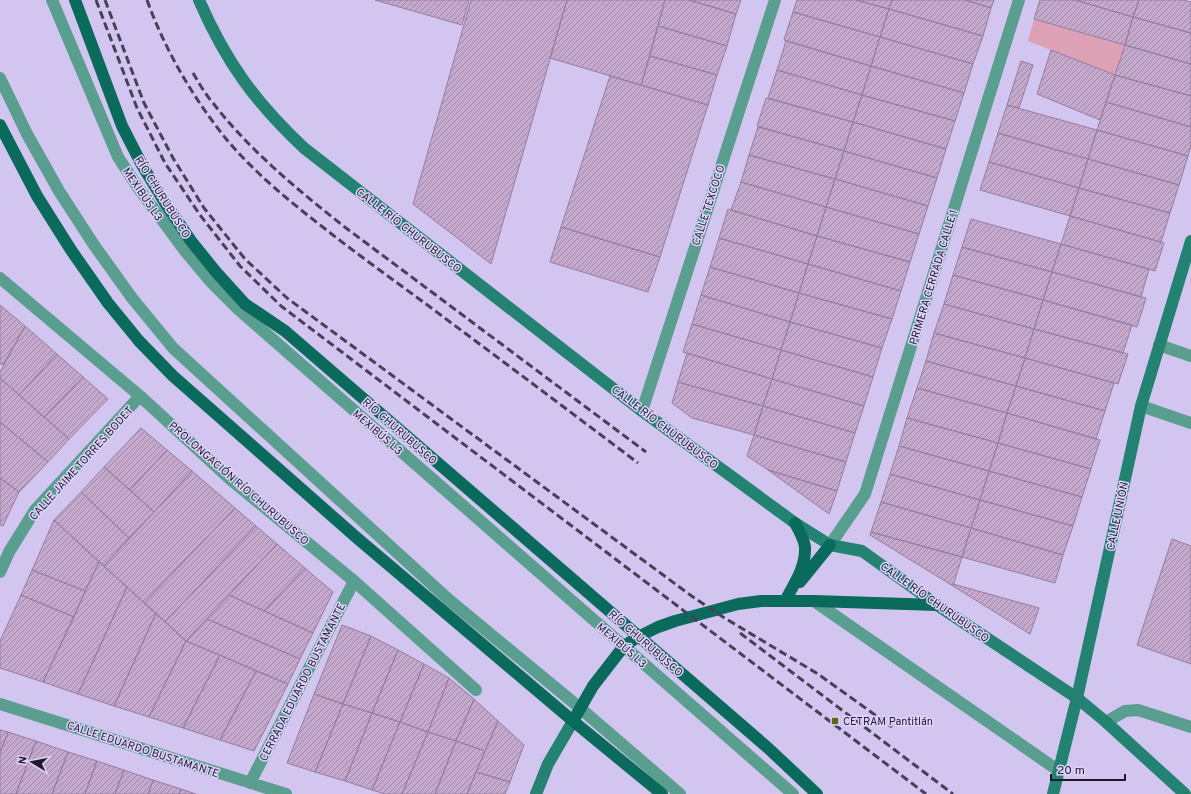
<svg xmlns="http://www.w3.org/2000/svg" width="1191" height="794" font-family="Overpass,sans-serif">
<defs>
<pattern id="building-hatch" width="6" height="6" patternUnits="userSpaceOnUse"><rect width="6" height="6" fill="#c4a9cd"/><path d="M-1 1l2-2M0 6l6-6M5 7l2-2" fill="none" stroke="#9f89a7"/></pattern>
</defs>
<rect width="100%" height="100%" fill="#d2c6f0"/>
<path fill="#dca1b4" d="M1034,19L1125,45L1115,75L1028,41Z"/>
<path fill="url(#building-hatch)" stroke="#967c9e" d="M375,0H469L462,25Z
M471,0H567L491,264L413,204Z
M567,0H665L641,85L550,58Z
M665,0H689L736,14L727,46L658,26Z
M689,0H741L736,14Z
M797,0H856L889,9L880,37L793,12Z
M856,0H892L889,9Z
M892,0H965L991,8L983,36L889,9Z
M965,0H994L991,8Z
M1040,0H1075L1133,17L1125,45L1034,19Z
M1075,0H1139L1133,17Z
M1139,0H1183L1191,2V33L1133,17Z
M889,9L983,36L973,64L880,37Z
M793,12L880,37L871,66L784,40Z
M1133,17L1191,33V64L1125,45Z
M658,26L727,46L717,75L650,56Z
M880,37L973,64L964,93L871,66Z
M786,41L871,66L862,95L777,70Z
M1125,45L1191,64V96L1115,75Z
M1051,50L1115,75L1100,120L1037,94Z
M650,56L717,75L708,105L641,85Z
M1021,61L1033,65L1019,108L1007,105Z
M871,66L964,93L955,121L862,95Z
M777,70L862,95L853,122L768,98Z
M1115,75L1191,96V127L1106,102Z
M610,76L708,105L660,257L561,227Z
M862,95L955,121L946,149L853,122Z
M766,98L853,122L844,151L757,126Z
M1106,102L1191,127V145L1188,156L1097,130Z
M1007,105L1097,130L1088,159L998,133Z
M853,122L946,149L937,178L844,151Z
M758,127L844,151L835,179L749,155Z
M1097,130L1188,156L1179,185L1088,159Z
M998,133L1088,159L1079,188L989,162Z
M844,151L937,178L928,206L835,179Z
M749,155L835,179L826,207L741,182Z
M1088,159L1179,185L1170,213L1079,188Z
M989,162L1079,188L1070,216L980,190Z
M835,179L928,206L919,234L826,207Z
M741,182L826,207L817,236L731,210Z
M1079,188L1170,213L1161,242L1070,216Z
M826,207L919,234L910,262L817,236Z
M728,209L817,236L808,264L719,238Z
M1070,216L1164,243L1155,271L1061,244Z
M971,219L1061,244L1052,272L962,247Z
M561,227L660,257L648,292L550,262Z
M817,236L910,262L901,291L808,264Z
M719,238L808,264L799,293L710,267Z
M1061,244L1149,269L1141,297L1052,272Z
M962,247L1052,272L1043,300L953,275Z
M808,264L901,291L892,319L799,293Z
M710,267L799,293L790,322L701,295Z
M1052,272L1146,298L1137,327L1043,300Z
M953,275L1043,300L1034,329L944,304Z
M799,293L892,319L882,348L790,322Z
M701,295L790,322L781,350L692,324Z
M1043,300L1132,325L1123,353L1034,329Z
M944,304L1034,329L1025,358L934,333Z
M0,305L25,326L3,365L0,364Z
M790,322L882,348L873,377L781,350Z
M692,324L781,350L772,379L683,352Z
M25,326L57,354L19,395L0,378V372Z
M1034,329L1128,354L1118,384L1025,358Z
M934,333L1025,358L1016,386L926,361Z
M781,350L873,377L864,406L772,379Z
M687,353L772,379L763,406L678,382Z
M57,354L83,377L44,417L19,395Z
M1025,358L1114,383L1105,411L1016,386Z
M926,361L1016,386L1007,413L917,388Z
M83,377L108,399L69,439L44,417Z
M0,378L69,439L48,462L0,422Z
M772,379L864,406L855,433L763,406Z
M678,382L763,406L754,435L692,418L672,403Z
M1016,386L1105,411L1096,439L1007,413Z
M917,388L1007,413L998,443L907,418Z
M763,406L855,433L846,462L754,435Z
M1007,413L1100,440L1091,469L998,443Z
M907,418L998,443L989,471L899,446Z
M0,422L48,462L19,492L0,478Z
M141,428L167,450L130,490L104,467Z
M754,435L846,462L837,491L768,470L747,456Z
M998,443L1091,469L1082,497L989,471Z
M899,446L989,471L980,500L890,474Z
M167,450L192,471L154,512L130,490Z
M104,467L154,512L129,538L81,492Z
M768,470L837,491L829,514Z
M192,471L235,508L144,603L104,566Z
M989,471L1082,497L1073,526L980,500Z
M890,474L980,500L971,528L881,502Z
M0,478L19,492L3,526L0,525Z
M81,492L129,538L104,566L54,520Z
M980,500L1073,526L1063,555L971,528Z
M881,502L971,528L962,557L871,532Z
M235,508L256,526L165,622L144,603Z
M54,520L99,562L85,591L32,570Z
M256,526L277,544L186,641L165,622Z
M971,528L1063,555L1055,583L962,557Z
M871,532L962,557L953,586L870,535Z
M1172,539L1191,546V664L1137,645Z
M277,544L305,568L264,611L229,595Z
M99,562L127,587L78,694L43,682Z
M305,568L333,592L313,633L264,611Z
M32,570L85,591L74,617L21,595Z
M953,584L1039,608L1030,634L953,586Z
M127,587L156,613L114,706L78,694Z
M21,595L74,617L43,682L0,668V641Z
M229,595L313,633L300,659L207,619Z
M156,613L186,641L149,717L114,706Z
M207,619L300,659L288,684L186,641Z
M342,625L371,636L343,704L314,694Z
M371,636L398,650L372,713L343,704Z
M186,641L220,655L183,728L149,717Z
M398,650L424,664L400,722L372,713Z
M220,655L256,671L220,740L183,728Z
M424,664L449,678L428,732L400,722Z
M256,671L288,684L254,751L220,740Z
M449,678L474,699L456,741L428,732Z
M314,694L343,704L315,772L287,763Z
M474,699L498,721L485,751L456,741Z
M343,704L372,713L345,781L315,772Z
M372,713L400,722L372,790L345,781Z
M498,721L524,745L510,782L476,772Z
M400,722L428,732L402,794H385L372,790Z
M0,730L8,732L0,753Z
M8,732L36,741L16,794H0V753Z
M428,732L456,741L435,794H402Z
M36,741L68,752L52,794H16Z
M456,741L485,751L467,794H435Z
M68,752L97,761L85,794H52Z
M97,761L124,770L115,794H85Z
M124,770L153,780L148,794H115Z
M476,772L510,782L505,794H467Z
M153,780L181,789L179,794H148Z
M181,789L196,794H179Z"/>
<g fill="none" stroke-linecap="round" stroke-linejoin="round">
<path stroke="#599e8f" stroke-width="12" d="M52,0L118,157L139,189L185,251L210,281L238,309L793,794
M0,78L27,134L59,191L94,245L132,298L173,348L448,599L580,708L680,794
M1159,345L1191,356
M1106,722L1125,711L1138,710L1191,727"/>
<path stroke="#599e8f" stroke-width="12" d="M0,278L140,396L230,479L354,581L476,690
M1141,406L1191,423
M642,411L775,0
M830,545L865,494L1019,0
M0,572L9,552L35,510L140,396
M814,601L1059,771
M0,704L286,794
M250,783L354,581"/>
<path stroke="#238271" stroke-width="12" d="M199,0C226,62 255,102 304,148L642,411L795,523L830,545L862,551L937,605L1077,698L1106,722L1185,794
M536,794L548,764L573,721
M1053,794L1077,698L1141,406L1191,241"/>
<path stroke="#0a6b5c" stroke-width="12" d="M75,0L122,126L142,165L165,203L191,241L216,272L245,304L285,331L768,748L817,794
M0,125L37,196L71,250L108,303L139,341L173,376L357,538L573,721L662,794
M800,582L830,545
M785,601C794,584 806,567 805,547C804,539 799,530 795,523
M573,721L593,686L624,646L638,637L658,627L675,621L738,604L761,601H814L937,605"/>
<path stroke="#474056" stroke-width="3" stroke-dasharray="8 4" stroke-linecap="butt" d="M96,0L137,108L165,163L200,215L240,266L281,306L926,794
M105,0L144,103L173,158L204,208L245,259L287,298L693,597L723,617L818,674L892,727
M147,0C165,50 193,98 227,140C255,173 289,201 324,228C357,254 392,279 426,304C497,357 568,410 638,463
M193,73C199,83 205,94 213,103C251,152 298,190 346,228L646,452
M740,633L953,794"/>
</g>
<rect fill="#5c6910" stroke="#dfd3fd" stroke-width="1.5" x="831" y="717" width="8" height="8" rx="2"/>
<g text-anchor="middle" stroke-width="3" stroke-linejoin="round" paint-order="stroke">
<g font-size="11" fill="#201b2b" stroke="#dfd3fd">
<text transform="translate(143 194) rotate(56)" y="4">MEXIBÚS L3</text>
<text transform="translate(163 197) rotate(58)" y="4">RÍO CHURUBUSCO</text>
<text transform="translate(708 205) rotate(-72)" y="4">CALLE TEXCOCO</text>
<text transform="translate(409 230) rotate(38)" y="4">CALLE RÍO CHURUBUSCO</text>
<text transform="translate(933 277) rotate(-73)" y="4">PRIMERA CERRADA CALLE 1</text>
<text transform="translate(665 427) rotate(37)" y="4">CALLE RÍO CHURUBUSCO</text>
<text transform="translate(400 431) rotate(41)" y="4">RÍO CHURUBUSCO</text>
<text transform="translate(378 432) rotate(41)" y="4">MEXIBÚS L3</text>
<text transform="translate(81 463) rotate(-48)" y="4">CALLE JAIME TORRES BODET</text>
<text transform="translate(239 483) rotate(41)" y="4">PROLONGACIÓN RÍO CHURUBUSCO</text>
<text transform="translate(1117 516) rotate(-78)" y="4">CALLE UNIÓN</text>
<text transform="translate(935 602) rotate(35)" y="4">CALLE RÍO CHURUBUSCO</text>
<text transform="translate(646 643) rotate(41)" y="4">RÍO CHURUBUSCO</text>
<text transform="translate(622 645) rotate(41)" y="4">MEXIBÚS L3</text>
<text transform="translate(302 682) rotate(-63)" y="4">CERRADA EDUARDO BUSTAMANTE</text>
<text transform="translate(143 749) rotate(18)" y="4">CALLE EDUARDO BUSTAMANTE</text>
</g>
<g font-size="11" fill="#201b2b" stroke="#dfd3fd" text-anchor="start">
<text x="843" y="725">CETRAM Pantitlán</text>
</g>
</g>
<g transform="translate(32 762) rotate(280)" stroke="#dfd3fd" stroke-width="3" paint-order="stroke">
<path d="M0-3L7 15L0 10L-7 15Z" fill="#201b2b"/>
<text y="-6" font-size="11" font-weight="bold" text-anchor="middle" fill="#201b2b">N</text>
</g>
<path d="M1051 774v6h74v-6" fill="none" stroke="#201b2b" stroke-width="2"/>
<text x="1057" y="774" font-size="12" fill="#201b2b" stroke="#dfd3fd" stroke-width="3" paint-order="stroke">20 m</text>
</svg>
